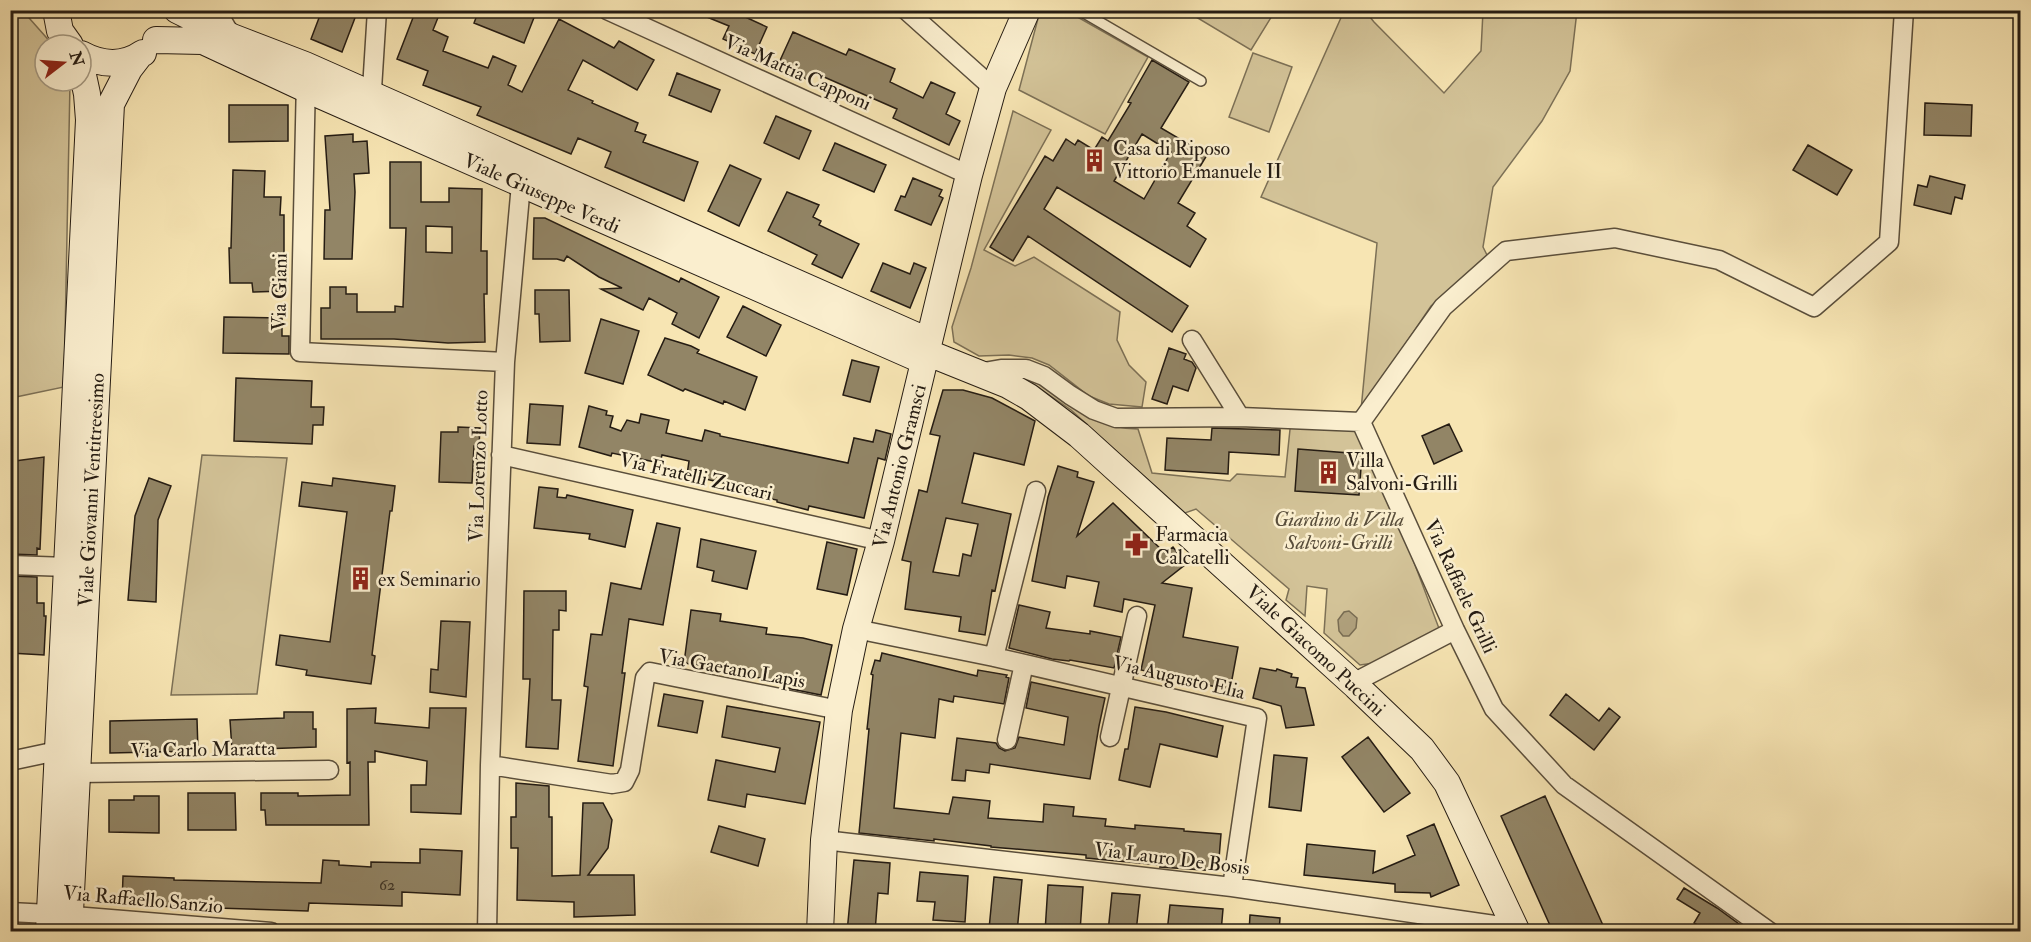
<svg xmlns="http://www.w3.org/2000/svg" width="2031" height="942" font-family="'IM FELL Double Pica',serif">
<rect width="100%" height="100%" fill="#f7e5b3"/>
<filter id="stains"><feTurbulence type="fractalNoise" baseFrequency=".00333" numOctaves="4"/><feColorMatrix values="0 0 0 0 .2 0 0 0 0 .09 0 0 0 0 .02 0 0 0 .5 -.17"/></filter>
<radialGradient id="worn" r=".72"><stop offset=".6" stop-color="#630" stop-opacity="0"/><stop offset="1" stop-color="#630" stop-opacity=".3"/></radialGradient>
<path fill="#d3c398" stroke="#7c7056" stroke-width="1.5" d="M22,10L53,45H45V81H70V83L64,387L11,398L10,11Z
M1040,11H1067L1148,57L1105,134L1019,90Z
M1186,11H1275L1251,50Z
M1344,11H1365L1374,22L1444,93L1481,51L1483,11H1577L1570,71L1542,121L1493,187L1483,247L1488,257L1431,306L1361,410L1377,243L1261,197Z
M1253,53L1292,67L1269,132L1229,117Z
M1013,111L1051,130L984,250L1015,266L1034,257L1120,312L1117,340L1129,365L1146,382L1142,407L1109,404L1089,396L1049,365L1032,358L1009,355L979,356L954,342L952,327L971,268Z
M1036,380C1068,402 1096,429 1138,429L1152,473L1230,481L1237,474L1285,477L1291,420L1361,422L1440,631L1374,663L1360,665L1324,633L1327,589L1307,586L1305,616L1286,600L1289,589L1196,509L1185,513L1071,410L1032,383Z
M202,455L287,458L257,694L171,695Z"/>
<path fill="#b0a17d" stroke="#786c53" stroke-width="1.5" d="M1349,611L1357,618L1356,628L1349,636H1343L1339,631L1338,620L1344,612Z"/>
<path fill="#928566" stroke="#251c13" stroke-width="1.5" fill-rule="evenodd" d="M322,10H358L342,52L311,39Z
M416,10H441L433,30L448,37L443,51L488,68L493,56L516,66L508,85L522,92L559,19L614,48L619,41L654,60L637,90L583,60L568,90L593,101L592,103L638,123L635,131L646,135L643,142L698,162L684,201L605,167L611,152L578,138L571,154L477,115L481,107L423,85L428,71L397,59Z
M479,10H537L524,43L474,23Z
M730,10L767,27L755,54L723,39L729,26L692,11Z
M793,32L846,55L849,49L895,69L890,82L923,98L931,82L955,93L946,114L960,121L949,145L893,118L897,109L815,73L811,81L777,67Z
M1152,60L1189,82L1161,128L1207,155L1178,203L1195,213L1187,226L1206,239L1190,267L1057,187L1044,209L1188,306L1172,332L1028,236L1013,261L990,247L1045,156L1053,161L1066,139L1075,145L1078,140L1094,150L1102,137L1108,141L1131,103L1128,102ZM1142,134L1171,152L1144,199L1114,181Z
M677,73L720,90L711,112L669,95Z
M1925,103L1972,105L1971,136L1924,135Z
M229,105H288V141L229,142Z
M776,116L811,131L799,159L764,143Z
M353,134V142L367,141L369,173L354,174L355,192L352,259H324L325,210H330L325,136Z
M835,143L886,165L874,192L823,170Z
M1808,145L1852,170L1837,195L1793,170Z
M390,162H421V202H449V188L482,189L481,251H487V294H484L485,342L448,343L394,339H321V308H330V287H346V294H357V312H395V306L403,307L406,228H390ZM426,226L452,227V253L426,252Z
M730,165L761,179L739,226L708,211Z
M233,170L265,171L264,197H281L280,215H284V291L253,292L252,283H230L229,248H231Z
M1930,176L1965,185L1962,199L1955,197L1951,214L1914,205L1918,185L1927,187Z
M913,178L942,190L939,196L943,198L931,225L895,210L901,196L905,197Z
M787,192L819,205L813,217L821,221L819,225L859,244L842,278L812,264L817,255L768,231Z
M534,218H545L679,282L681,278L719,297L699,338L672,324L677,313L649,298L643,310L601,289L622,288L599,277L567,256L564,261L557,259H533Z
M883,263L910,274L914,263L926,268L910,308L871,291Z
M535,290H569L570,341L540,342L539,314H535Z
M743,306L781,325L766,356L727,337Z
M224,317L282,318V336H289V354L223,353Z
M601,319L639,331L623,384L585,373Z
M665,338L691,346L699,350L697,353L757,377L745,410L724,401L723,404L685,389L683,391L648,375Z
M1169,348L1186,354L1184,359L1192,362L1196,368L1188,391L1173,386L1167,404L1152,399Z
M852,360L879,367L870,402L843,395Z
M236,378L312,381L311,407H324L323,425H313L312,444L234,441Z
M943,390H963L992,398L1035,421L1024,465L974,453L962,503L1011,514L995,591L992,590L985,635L959,631L961,617L905,609L911,562L902,560L919,490L927,492L940,436L930,434ZM946,518L978,524L971,556L963,554L959,576L933,572Z
M530,404L563,406L560,445L527,443Z
M589,406L607,411L606,415L613,416L610,427L621,431L627,420L639,423L641,414L669,420L666,433L702,441L705,430L720,434V436L848,463L854,438L873,442L876,430L891,434L885,460L878,458L864,518L809,506L808,510L777,502V500L727,490L728,484L687,475L689,461L662,455L660,463L612,453L611,456L579,447Z
M1449,424L1462,451L1434,464L1422,436Z
M458,427L480,428L479,446H474L472,483L439,482L441,432H458Z
M1212,428L1280,430L1279,455L1229,452L1228,474L1165,470L1167,438L1211,440Z
M1298,449L1362,454L1359,495L1295,491Z
M44,457L40,549L37,548V555L10,554V475L15,461Z
M1058,466L1078,472L1077,477L1094,482L1077,536L1113,503L1165,553L1173,547L1186,564L1162,583L1192,588L1183,637L1238,647L1230,690L1141,670L1155,605L1124,599L1122,612L1094,606L1099,582L1067,576L1065,588L1032,581L1048,497Z
M149,478L171,486L158,520L156,602L128,600L135,516Z
M333,478L395,486L392,511H390L372,655L375,656L371,684L306,675L307,670L276,665L280,635L330,642L347,512L299,506L302,482L332,486Z
M539,487L558,489L557,497L566,498L567,495L633,510L625,547L589,539L590,534L534,528Z
M657,523L680,528L663,625L629,619L622,673H625L613,766L578,761L588,687L584,686L591,634L602,635L611,583L641,589Z
M701,539L756,551L747,589L712,581L714,571L697,567Z
M827,542L857,549L847,595L817,589Z
M10,576L37,577V603H44V616H46L44,655L10,653Z
M524,591H566V611L559,610V630H553L552,700H561L558,749L526,747L530,679H523Z
M1019,605L1050,612L1046,628L1090,634V631L1121,637L1114,668L1070,660L1069,661L1052,659L1009,648Z
M691,610L721,614L720,621L767,628L766,634L803,638L832,645L821,695L786,688L788,682L733,674L734,670L684,663Z
M441,621L470,622L466,697L430,692L431,669L438,670Z
M882,653L977,676L978,670L1007,675L1006,677L1009,678L1004,704L954,696L953,702L939,699L935,738L901,733L894,808L949,814L953,797L990,801L988,818L1043,822L1044,804L1074,807L1073,816L1106,819L1105,826L1135,829V825L1184,829V831L1221,834L1218,871L1160,867L1161,865L1086,858V855L991,847V846L934,839V841L859,833L869,729H867L873,675L871,674L875,660L880,661Z
M1260,668L1276,671L1277,669L1292,674L1291,677L1298,678L1296,687L1305,688L1314,725L1286,728L1281,706L1253,698Z
M1031,682L1105,698L1099,726L1090,779L990,764L989,773L966,770L965,781L952,780L957,738L996,743L999,748L1005,751L1015,748L1019,737L1064,745L1068,717L1026,708Z
M664,694L703,701L697,733L658,726Z
M1566,694L1599,721L1609,708L1620,717L1594,750L1550,715Z
M727,706L820,722L805,804L747,794L745,807L708,800L716,760L775,772L780,748L722,737Z
M1135,707L1166,712L1223,726L1217,757L1160,744L1150,787L1119,780L1125,749H1128Z
M376,708L375,723L429,728L430,708H466L461,814L411,812V785H426L427,761L375,751V762H368L369,825H266L265,810H261V793H298V796L350,795V762L347,763V709Z
M284,712H313V729H316V747L232,750L230,720L284,718Z
M197,719L198,751L110,753V721Z
M1368,737L1410,793L1384,812L1342,757Z
M1274,755L1307,758L1301,811L1269,807Z
M516,783L549,786V817H552V876L580,875L583,803H603L612,820L608,848L588,875H634L635,915L574,917V902L517,900L518,848H511V817H516Z
M188,793H235L236,830H188Z
M134,796H159V833L109,832V800H134Z
M1545,796L1606,932H1553L1501,816Z
M1434,824L1459,885L1431,897L1430,893L1395,892V884L1304,875L1307,844L1375,851L1373,873L1415,855L1407,836Z
M719,826L765,839L758,866L711,852Z
M420,849L462,851L460,895L402,892V906L309,903L308,911L122,905L123,876L174,878V880L321,883L323,860L339,861V865L371,867V862L420,863Z
M854,860L890,863L888,894L878,893L875,932H847Z
M920,872L968,876L965,922L933,920L935,902L917,901Z
M994,877L1022,880L1017,932L989,929Z
M1048,885L1083,887L1080,932H1045Z
M1684,888L1717,908L1750,932H1709L1694,923L1700,913L1677,899Z
M1112,893L1140,895L1136,932H1108Z
M1170,905L1223,909L1221,932H1167Z
M1250,915L1280,918L1279,932H1249Z"/>
<g fill="none" stroke-linecap="round" stroke-linejoin="round">
<defs>
<path id="lane" d="M1079,10L1201,81"/>
<path id="street" d="M216,10L232,37
M607,10L969,175
M906,10L993,88
M306,79L300,352L505,362
M371,105L377,10
M1192,340L1240,417
M978,373L1001,369H1026L1044,376L1070,395L1094,410L1116,418L1240,417L1361,422L1455,630L1494,709L1564,785L1770,932
M1361,422L1443,307L1506,251L1615,238L1719,260L1814,307L1889,242L1904,10
M501,455L881,541
M10,565L67,567
M856,629L994,657L1257,718L1232,887
M994,657L1036,491
M1353,683L1455,630
M1110,737L1137,616
M1007,740L1024,664
M10,761L57,751
M490,765L612,784L624,782L630,770L645,678L650,672L839,710
M77,773L329,770
M824,840L1232,887L1515,928
M10,912L49,914L271,932
M487,932L490,765L505,362L521,184"/>
<path id="secondary" d="M56,10L60,31L70,45
M177,10L232,37L305,65L928,341
M156,40L203,41L306,89L924,361
M81,54C101,65 123,67 143,53
M926,352L1008,385L1029,397L1079,435L1356,686L1422,749L1447,783L1517,932
M49,932L89,120L87,94L81,66
M69,932L111,104L129,69L139,56
M820,932L824,840L839,710L856,629L881,541L969,175L993,88L1027,10"/>
</defs>
<use href="#lane" stroke="#5a4e3b" stroke-width="12"/>
<use href="#street" stroke="#5a4e3b" stroke-width="21"/>
<use href="#secondary" stroke="#251c13" stroke-width="28"/>
<use href="#lane" stroke="#faeece" stroke-width="9"/>
<use href="#street" stroke="#faeece" stroke-width="18"/>
<use href="#secondary" stroke="#faeece" stroke-width="26"/>
</g>
<defs>
<symbol id="building-bare" viewBox="-9 -9 18 18"><path d="M-4-6H4V6H1V3H-1V6H-4ZM-2.5-4.3h1.7v1.8h-1.7ZM.8-4.3h1.7v1.8H.8ZM-2.5-1h1.7V.8h-1.7ZM.8-1h1.7V.8H.8Z" fill="#8f2418" stroke="#faeece" stroke-width="2.5" paint-order="stroke"/></symbol>
<symbol id="pharmacy-bare" viewBox="-9 -9 18 18"><path d="M-2-6h4v4h4v4h-4v4h-4v-4h-4v-4h4Z" fill="#8f2418" stroke="#faeece" stroke-width="2.5" paint-order="stroke"/></symbol>
</defs>
<g fill-rule="evenodd">
<use href="#building-bare" x="1078" y="144" width="33" height="33"/>
<use href="#building-bare" x="1312" y="456" width="33" height="33"/>
<use href="#pharmacy-bare" x="1120" y="528" width="33" height="33"/>
<use href="#building-bare" x="344" y="562" width="33" height="33"/>
</g>
<g text-anchor="middle" stroke-width="5" stroke-linejoin="round" paint-order="stroke">
<g font-size="16" fill="#403628">
<text x="387" y="890">62</text>
</g>
<g font-size="20" fill="#251c13" stroke="#faeece">
<text transform="translate(798 72) rotate(24)" y="7">Via Mattia Capponi</text>
<text transform="translate(542 193) rotate(24)" y="7">Viale Giuseppe Verdi</text>
<text transform="translate(279 292) rotate(-89)" y="7">Via Giani</text>
<text transform="translate(478 466) rotate(-88)" y="7">Via Lorenzo Lotto</text>
<text transform="translate(899 466) rotate(-76)" y="7">Via Antonio Gramsci</text>
<text transform="translate(696 476) rotate(13)" y="7">Via Fratelli Zuccari</text>
<text transform="translate(91 490) rotate(-87)" y="7">Viale Giovanni Ventitreesimo</text>
<text transform="translate(1461 586) rotate(65)" y="7">Via Raffaele Grilli</text>
<text transform="translate(1316 650) rotate(43)" y="7">Viale Giacomo Puccini</text>
<text transform="translate(732 668) rotate(10)" y="7">Via Gaetano Lapis</text>
<text transform="translate(1179 677) rotate(13)" y="7">Via Augusto Elia</text>
<text transform="translate(203 749) rotate(-1)" y="7">Via Carlo Maratta</text>
<text transform="translate(1172 858) rotate(7)" y="7">Via Lauro De Bosis</text>
<text transform="translate(143 899) rotate(5)" y="7">Via Raffaello Sanzio</text>
</g>
<g font-size="20" fill="#251c13" stroke="#faeece" text-anchor="start">
<text x="1113" y="155">Casa di Riposo<tspan x="1113" dy="23">Vittorio Emanuele II</tspan></text>
<text x="1346" y="467">Villa<tspan x="1346" dy="23">Salvoni-Grilli</tspan></text>
<text x="1155" y="541">Farmacia<tspan x="1155" dy="23">Calcatelli</tspan></text>
<text x="378" y="586">ex Seminario</text>
</g>
<g font-size="20" font-style="italic" fill="#594e3b" stroke="#faeece">
<text x="1339" y="526">Giardino di Villa<tspan x="1339" dy="23">Salvoni-Grilli</tspan></text>
</g>
</g>
<rect width="2031" height="942" fill="none" stroke="#f7e5b3" stroke-width="36"/>
<rect x="12" y="12" width="2007" height="918" fill="none" stroke="#251c13" stroke-width="3"/>
<rect x="18" y="18" width="1995" height="906" fill="none" stroke="#251c13" stroke-width="1.5"/>
<g transform="translate(63 63) rotate(73)"><circle r="28" fill="#faeece" stroke="#a59a83" stroke-width="1.5"/>
<path d="M0-4.5L10 22L0 15L-10 22Z" fill="#8f2418"/>
<text y="-9" font-size="16" font-weight="bold" text-anchor="middle" fill="#251c13">N</text>
</g>
<rect width="100%" height="100%" filter="url(#stains)"/>
<rect width="100%" height="100%" fill="url(#worn)"/>
</svg>
